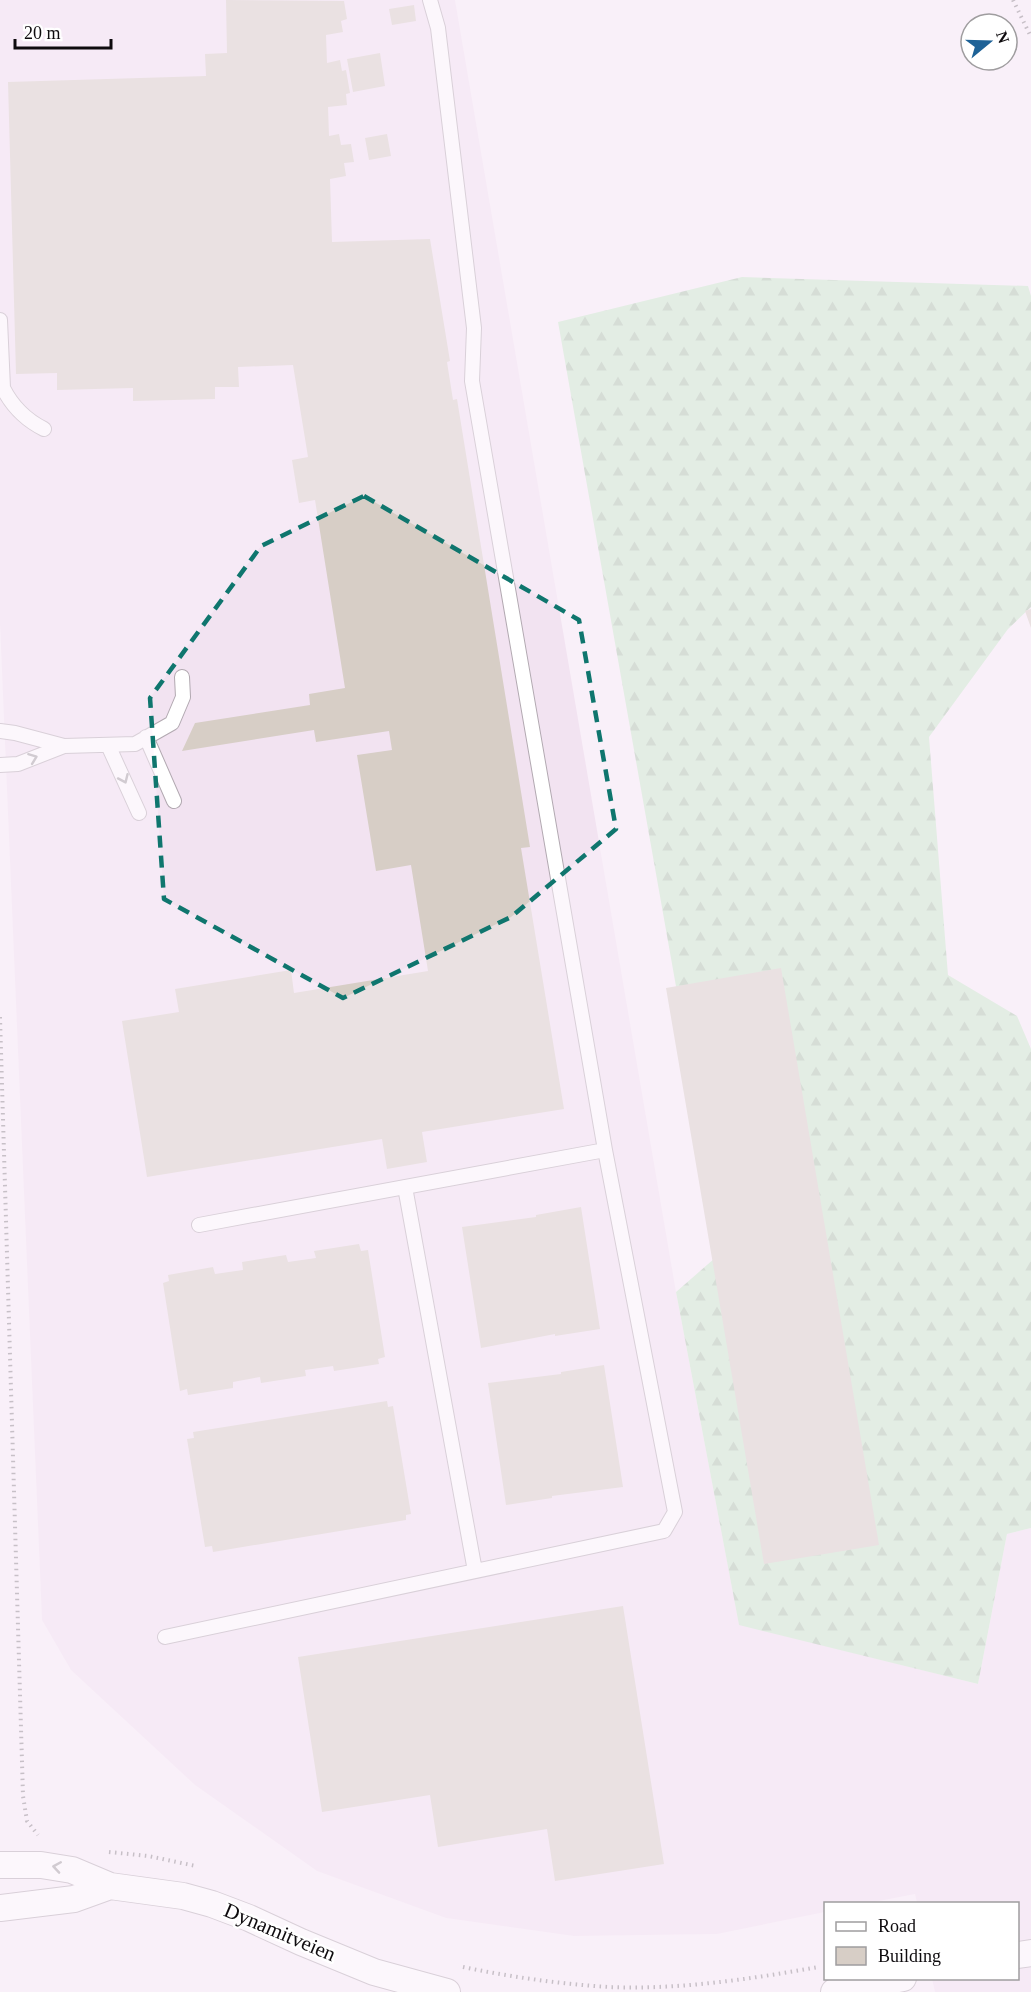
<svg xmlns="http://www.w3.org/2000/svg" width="1031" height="1992" font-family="Georgia,serif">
<defs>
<pattern id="forest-firs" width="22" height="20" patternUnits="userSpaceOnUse" patternTransform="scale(1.5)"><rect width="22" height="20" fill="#c8e9ca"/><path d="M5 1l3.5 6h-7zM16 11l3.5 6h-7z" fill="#abc6ac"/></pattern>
</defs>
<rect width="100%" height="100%" fill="#f9f0f9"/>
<path fill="#f2e3f1" d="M0,0H455L676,1292L739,1624L978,1684L1007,1534L1031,1528V1992H935L932,1979L1018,1978V1904L917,1903L915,1894L869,1903L826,1904L825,1912L717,1934L574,1936L446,1918L317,1871L195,1785L71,1670L42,1620L0,624Z"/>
<path fill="url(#forest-firs)" d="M742,277L1028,286L1031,296V607L1008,629L929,737L948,975L1017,1016L1031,1049V1528L1007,1534L978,1684L739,1625L676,1292L723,1251L558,322Z"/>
<path fill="#d7cec6" d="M226,0L344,1L347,19L341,21L343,32L326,35L327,63L340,60L342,71L346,70L350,93L346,94L347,105L328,107L329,136L339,134L341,145L351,144L354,162L344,163L346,176L330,179L332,242L430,239L450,361L447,362L453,400L457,399L530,847L521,848L564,1109L422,1132L427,1162L387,1169L382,1139L147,1177L122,1021L179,1012L175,989L291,970L294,993L428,971L411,865L376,871L357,755L392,750L389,731L316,742L314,730L182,751L195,723L310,705L309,694L345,688L315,500L299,503L292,460L308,457L293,365L238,367L239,387H215V399L133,401V388L57,390V373L16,374L8,82L206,76L205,54L227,53Z
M414,5L416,21L392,25L389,9Z
M380,53L385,86L353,92L347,59Z
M387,134L391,156L369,160L365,138Z
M1031,609V628L1025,611Z
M781,968L879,1545L764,1564L666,988Z
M581,1207L600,1329L555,1336V1334L481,1348L462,1227L536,1217V1215Z
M359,1244L361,1251L368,1250L385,1357L378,1359L379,1364L334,1371L333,1366L305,1370L306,1376L261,1383L260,1377L233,1382V1388L188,1395L187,1389L180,1391L163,1283L169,1281L168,1275L213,1267L215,1274L243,1270L242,1262L286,1255L288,1262L316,1258L314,1251Z
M604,1365L623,1487L552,1496V1498L506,1505L488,1383L561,1374V1372Z
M387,1401L388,1407L393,1406L411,1514L406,1515V1520L213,1552L212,1546L205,1547L187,1439L194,1438L193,1432Z
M623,1606L664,1864L555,1881L547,1829L438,1847L430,1795L322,1812L298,1657Z"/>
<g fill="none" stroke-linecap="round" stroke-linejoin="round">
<defs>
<path id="service" d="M0,320L3,388C12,406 26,420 44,429
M0,731L15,733L64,746L135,744L172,723L183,697L182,677
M146,737L174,801
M108,745L139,813
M0,765L18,764L64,746
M405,1187L475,1571
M199,1225L605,1150
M165,1637L664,1531L675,1512L605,1150L472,381L474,328L438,28L430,0"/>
<path id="minor" d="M0,1865H41L72,1870L110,1886L183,1896L212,1904L249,1918L301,1942L374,1972L447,1992
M0,1908L74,1899L110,1886
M1018,1955L1031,1953
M834,1992L903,1978"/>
</defs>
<use href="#service" stroke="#b2a9b1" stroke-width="16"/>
<use href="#minor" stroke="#b2a9b1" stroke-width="28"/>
<path stroke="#8b858b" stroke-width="4" stroke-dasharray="1.5 4.5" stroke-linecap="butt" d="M1013,0L1031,37
M0,1017L23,1796L27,1821L38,1835
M109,1852L148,1856L196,1866
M463,1967C511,1977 560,1984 609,1987C679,1990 750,1979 819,1967"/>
<use href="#service" stroke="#fff" stroke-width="14"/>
<use href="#minor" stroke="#fff" stroke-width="26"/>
</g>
<defs><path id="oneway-chevron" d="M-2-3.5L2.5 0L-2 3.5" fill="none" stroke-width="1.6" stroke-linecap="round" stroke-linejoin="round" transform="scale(1.5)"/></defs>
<g stroke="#9f9d9f">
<use href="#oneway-chevron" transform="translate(33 758) rotate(-21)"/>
<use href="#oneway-chevron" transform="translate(124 779) rotate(66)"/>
<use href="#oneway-chevron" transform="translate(57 1867) rotate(-171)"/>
</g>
<path d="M0 0H1031V1992H0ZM364,496L579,620L616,829L511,917L343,998L164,899L150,698L261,546Z" fill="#f9f0f9" fill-opacity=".55" fill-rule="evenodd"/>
<path fill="none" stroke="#0f766e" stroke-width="4.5" stroke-dasharray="12 8" stroke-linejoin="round" d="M364,496L579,620L616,829L511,917L343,998L164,899L150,698L261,546Z"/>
<g text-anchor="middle" stroke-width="5" stroke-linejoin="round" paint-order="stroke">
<g font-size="21" fill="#0e0b0e" stroke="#fff">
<text transform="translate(280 1932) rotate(23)" y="7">Dynamitveien</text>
</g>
</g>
<rect x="824" y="1902" width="195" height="78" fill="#ffffff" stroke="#9f9d9f" stroke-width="1.5"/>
<rect x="836" y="1922" width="30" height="9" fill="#ffffff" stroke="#9f9d9f" stroke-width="1.5"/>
<text x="878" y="1932" font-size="18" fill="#0e0b0e">Road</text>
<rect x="836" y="1947" width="30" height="18" fill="#d7cec6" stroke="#9f9d9f" stroke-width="1.5"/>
<text x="878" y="1962" font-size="18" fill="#0e0b0e">Building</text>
<g transform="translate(989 42) rotate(71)"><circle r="28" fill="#ffffff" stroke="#9f9d9f" stroke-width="1.5"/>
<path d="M0-4.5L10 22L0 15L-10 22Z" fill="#1e6297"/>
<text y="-9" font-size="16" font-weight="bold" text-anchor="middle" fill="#0e0b0e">N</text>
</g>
<path d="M15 39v9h96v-9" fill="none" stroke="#0e0b0e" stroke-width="3"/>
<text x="24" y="39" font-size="18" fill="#0e0b0e" stroke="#ffffff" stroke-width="4.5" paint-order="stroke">20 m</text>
</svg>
